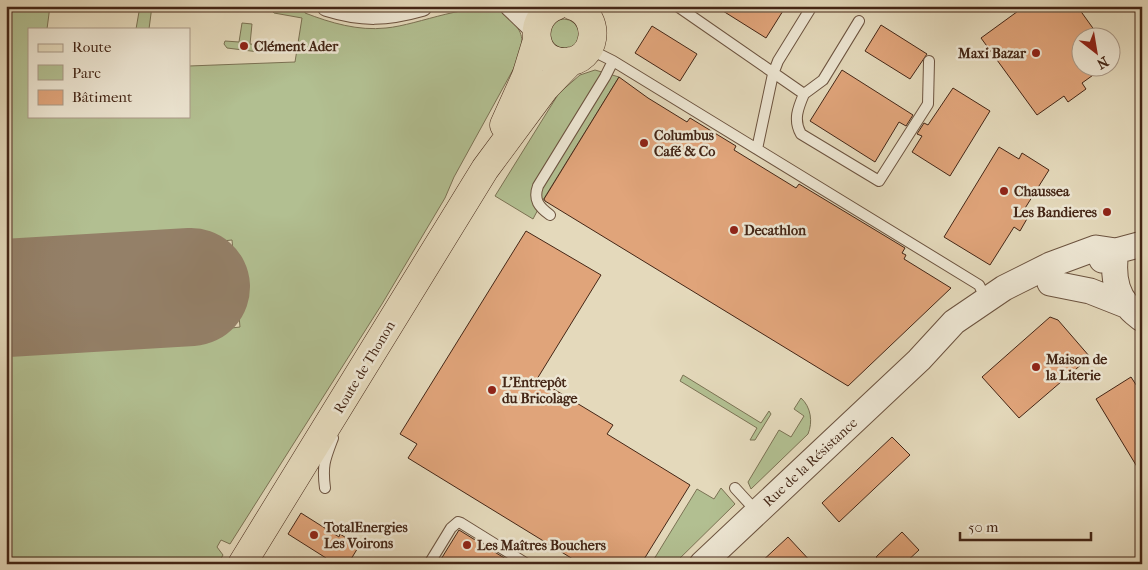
<svg xmlns="http://www.w3.org/2000/svg" width="1148" height="570" font-family="'IM FELL French Canon',serif">
<rect width="100%" height="100%" fill="#e4d9bb"/>
<filter id="stains"><feTurbulence type="fractalNoise" baseFrequency=".004" numOctaves="4"/><feColorMatrix values="0 0 0 0 .2 0 0 0 0 .09 0 0 0 0 .02 0 0 0 .5 -.17"/></filter>
<radialGradient id="worn" r=".72"><stop offset=".6" stop-color="#630" stop-opacity="0"/><stop offset="1" stop-color="#630" stop-opacity=".3"/></radialGradient>
<path fill="#b2bf91" stroke="#7b7254" d="M6,6H50L47,29H29V116H189V66L295,62L302,18L274,13L269,8L270,6H298L305,11V13C331,23 358,31 386,28C419,25 472,0 502,12C506,14 510,19 513,22C524,34 523,42 520,57L454,177L445,198L382,304L230,544L221,540L217,547L223,555L218,564H6V351L120,346L122,336C153,347 183,343 215,339V330L240,327L232,240L213,242L212,235L6,247Z
M140,6H152L149,29H136Z
M549 34a15 15 0 1 1 30 0a15 15 0 1 1-30 0Z
M242,23L252,24L250,44L263,45L262,49L259,52L227,48L224,44L225,41L239,42Z
M595,70L619,77L543,200L533,219L495,196L559,93L580,75Z
M683,375L761,423L769,411L771,414L755,440H750L757,428L680,381Z
M801,398C811,407 813,422 808,434L751,489L748,482L779,430L791,437L804,416L794,409Z
M721,488L735,504L674,564H651L697,489L714,499Z"/>
<g fill="none" stroke-linecap="round" stroke-linejoin="round">
<path stroke="#948068" stroke-width="118" d="M6,298L191,287"/>
</g>
<path fill="#e0a47a" stroke="#442616" d="M715,6H786L766,38Z
M1025,6H1077L1100,38H1080V68H1103L1082,83L1086,89L1068,102L1064,96L1037,115L981,38Z
M881,25L927,54L910,79L865,51Z
M652,26L697,54L680,81L635,53Z
M842,70L913,115L906,126L899,122L875,162L810,121Z
M619,77L648,98L687,122L690,118L736,146L734,150L796,188L799,184L905,248L902,253L906,255L904,259L951,288L848,386L545,201L544,199Z
M953,88L990,111L950,176L912,152L922,136L917,134L924,123L928,125Z
M999,147L1019,159L1022,153L1049,170L1022,213L1028,217L1020,231L1014,227L990,265L944,237Z
M526,231L601,275L537,379L613,425L607,434L690,485L641,564H581L408,458L417,444L400,434Z
M1050,317L1058,320L1090,357L1019,418L982,377Z
M1131,377L1142,394V475L1096,399Z
M892,437L910,455L839,522L822,503Z
M301,513L339,537L340,534L359,546L348,564H322L326,558L288,534Z
M459,530L514,564H438Z
M902,532L919,550L904,564H883L876,557Z
M788,537L813,564H759Z"/>
<g fill="none" stroke-linecap="round" stroke-linejoin="round">
<defs>
<path id="service" d="M677,6L804,94L823,80L859,21
M589,49L613,61L979,285L986,299
M804,94C798,108 793,120 801,134L879,181L928,104L929,61
M757,149L773,74L778,61L812,6
M550,215C539,207 533,200 538,186L605,77L613,61
M325,488C322,465 325,459 333,438
M735,488L757,512
M429,564L451,528L458,522L461,523L527,564"/>
<path id="minor" d="M327,6C362,17 387,16 422,6
M510,6L536,31"/>
<path id="tertiary" d="M1116,251C1113,270 1114,290 1127,305C1131,311 1137,315 1142,319
M1102,260L1116,251L1142,244
M1050,283L1090,291L1128,306
M702,564L919,360L954,322L1004,288L1050,265L1096,248L1116,251"/>
<path id="primary" d="M556,6C526,18 532,62 565,62C597,62 603,16 573,6
M504,125L526,76L537,40
M242,564L485,169L545,88L571,61"/>
</defs>
<use href="#service" stroke="#6c533f" stroke-width="12"/>
<use href="#minor" stroke="#6c533f" stroke-width="22"/>
<use href="#tertiary" stroke="#6c533f" stroke-width="27"/>
<use href="#primary" stroke="#442616" stroke-width="29"/>
<use href="#service" stroke="#ede6d3" stroke-width="10"/>
<use href="#minor" stroke="#ede6d3" stroke-width="20"/>
<use href="#tertiary" stroke="#ede6d3" stroke-width="25"/>
<use href="#primary" stroke="#e4d9bb" stroke-width="28"/>
</g>
<g fill="#8f2418" stroke="#ede6d3" stroke-width="2">
<circle cx="244" cy="46" r="5"/>
<circle cx="1036" cy="53" r="5"/>
<circle cx="644" cy="143" r="5"/>
<circle cx="1004" cy="191" r="5"/>
<circle cx="1107" cy="212" r="5"/>
<circle cx="734" cy="230" r="5"/>
<circle cx="1036" cy="367" r="5"/>
<circle cx="492" cy="390" r="5"/>
<circle cx="314" cy="535" r="5"/>
<circle cx="467" cy="545" r="5"/>
</g>
<g text-anchor="middle" stroke-width="5" stroke-linejoin="round" paint-order="stroke">
<g font-size="14" font-weight="bold" fill="#442616" stroke="#ede6d3" text-anchor="start">
<text x="254" y="51">Clément Ader</text>
<text x="1026" y="58" text-anchor="end">Maxi Bazar</text>
<text x="654" y="140">Columbus<tspan x="654" dy="16">Café &amp; Co</tspan></text>
<text x="1014" y="196">Chaussea</text>
<text x="1097" y="217" text-anchor="end">Les Bandieres</text>
<text x="744" y="235">Decathlon</text>
<text x="1046" y="364">Maison de<tspan x="1046" dy="16">la Literie</tspan></text>
<text x="502" y="387">L'Entrepôt<tspan x="502" dy="16">du Bricolage</tspan></text>
<text x="324" y="532">TotalEnergies<tspan x="324" dy="16">Les Voirons</tspan></text>
<text x="477" y="550">Les Maîtres Bouchers</text>
</g>
<g font-size="14" fill="#442616" stroke="#ede6d3">
<text transform="translate(364 367) rotate(-59)" y="5">Route de Thonon</text>
<text transform="translate(810 462) rotate(-43)" y="5">Rue de la Résistance</text>
</g>
</g>
<rect width="1148" height="570" fill="none" stroke="#e4d9bb" stroke-width="25"/>
<rect x="8" y="8" width="1133" height="555" fill="none" stroke="#442616" stroke-width="2.5"/>
<rect x="12" y="12" width="1123" height="545" fill="none" stroke="#442616"/>
<rect x="28" y="28" width="162" height="90" fill="#ede6d3" stroke="#a99987"/>
<rect x="38" y="44" width="25" height="8" fill="#e4d9bb" stroke="#a99987"/>
<text x="72" y="52" font-size="15" fill="#442616">Route</text>
<rect x="38" y="65" width="25" height="15" fill="#b2bf91" stroke="#a99987"/>
<text x="72" y="78" font-size="15" fill="#442616">Parc</text>
<rect x="38" y="90" width="25" height="15" fill="#e0a47a" stroke="#a99987"/>
<text x="72" y="102" font-size="15" fill="#442616">Bâtiment</text>
<g transform="translate(1096 52) rotate(149)"><circle r="24" fill="#ede6d3" stroke="#a99987"/>
<path d="M0-4L9 19L0 12L-9 19Z" fill="#8f2418"/>
<text y="-8" font-size="14" font-weight="bold" text-anchor="middle" fill="#442616">N</text>
</g>
<path d="M960 532v8h131v-8" fill="none" stroke="#442616" stroke-width="2.5"/>
<text x="968" y="532" font-size="15" fill="#442616" stroke="#ede6d3" stroke-width="4" paint-order="stroke">50 m</text>
<rect width="100%" height="100%" filter="url(#stains)"/>
<rect width="100%" height="100%" fill="url(#worn)"/>
</svg>
